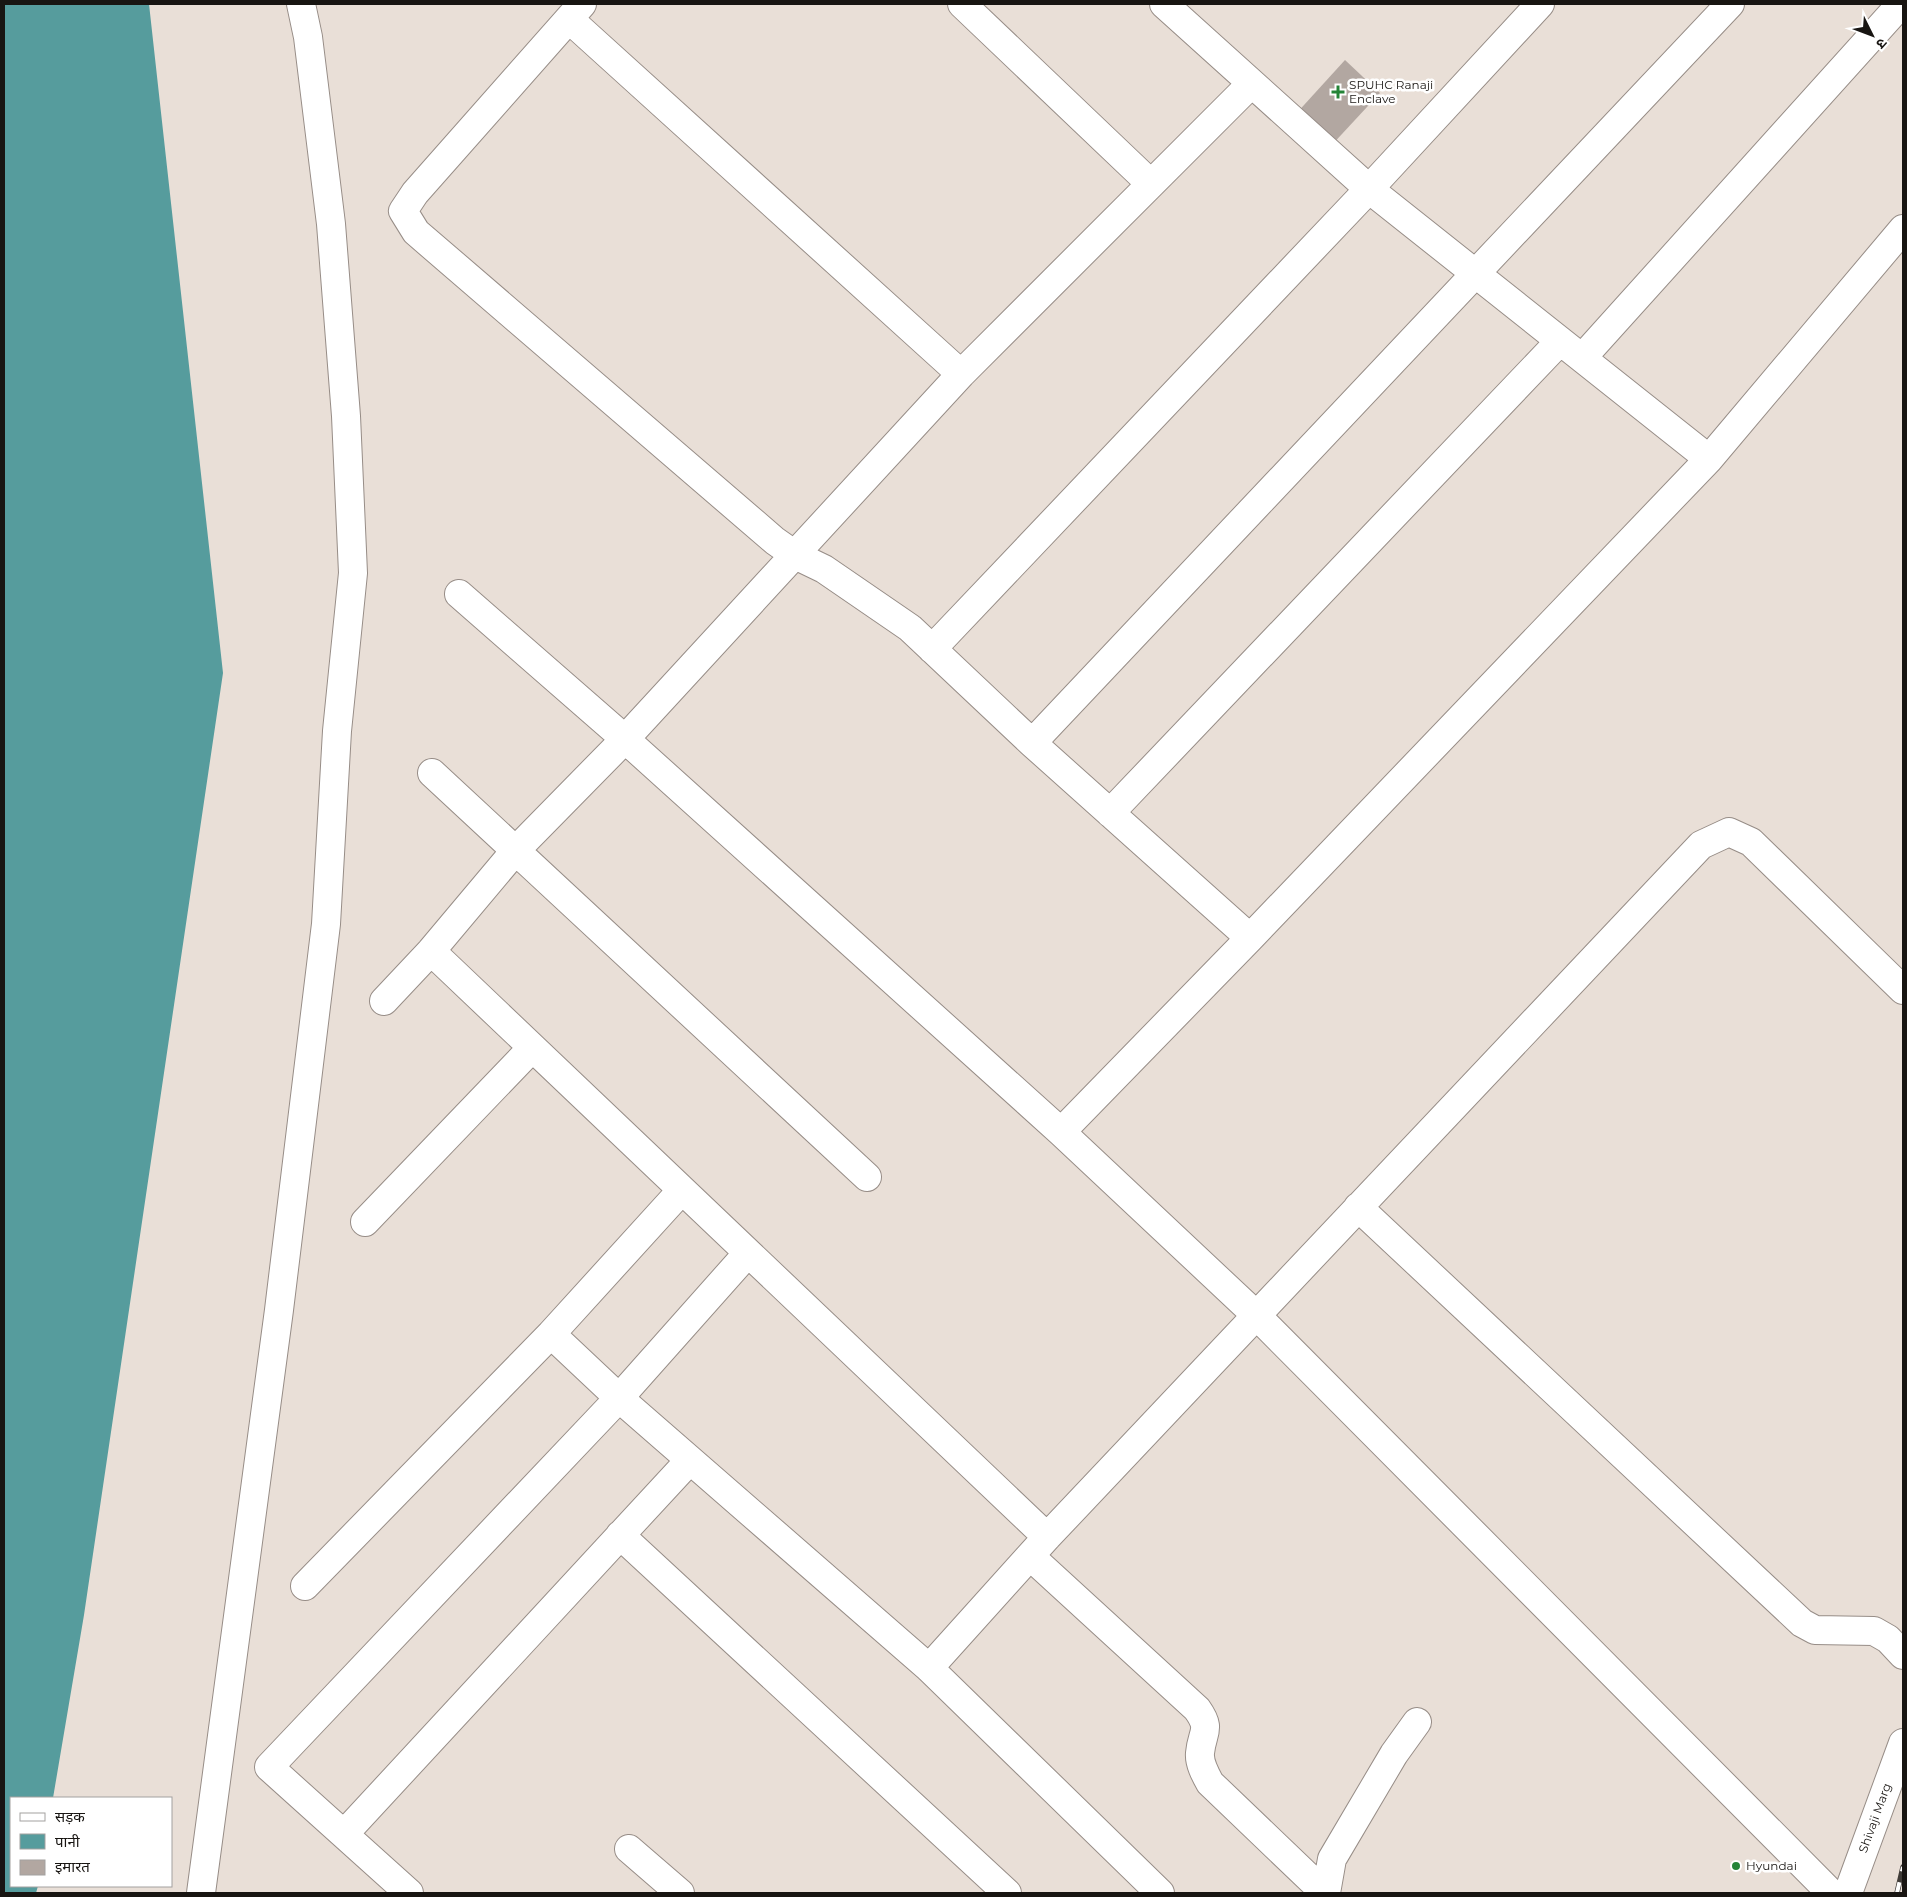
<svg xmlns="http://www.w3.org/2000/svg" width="1907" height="1897" font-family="Montserrat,'Noto Sans Devanagari',sans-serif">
<rect width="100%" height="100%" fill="#e9dfd7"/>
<path fill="#569c9d" d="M4,4H149L223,673L84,1615L53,1798H11V1886H38L36,1893H4Z"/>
<path fill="#b2a7a1" d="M1345,60L1380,93L1329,148L1294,116Z"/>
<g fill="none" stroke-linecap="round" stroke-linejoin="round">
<defs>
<path id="minor" d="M582,4L415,193L403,211L416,232L775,541L795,555L824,569L910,628L1032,743L1250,938
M962,4L1151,184
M1164,4L1369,189L1709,459
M569,19L961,374
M1582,358L1901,4
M459,594L625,739L1061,1132L1256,1315L1831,1893
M932,649L1369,189L1540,4
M1032,743L1730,4
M432,773L867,1177
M1110,813L1560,341
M431,951L1047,1537
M384,1001L431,951L515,851L625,739L961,374L1251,84
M1061,1132L1250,938L1709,459L1903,229
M1358,1207L1802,1623L1815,1630L1874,1631L1888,1639L1903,1655
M365,1222L532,1048
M551,1334L619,1398L929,1668L1160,1893
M620,1535L1007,1893
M1030,1556L1197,1709C1212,1730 1202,1731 1200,1753C1199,1763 1205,1774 1210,1783L1325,1893
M305,1586L551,1334L681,1191
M929,1668L1047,1537L1701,845L1729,832L1751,842L1903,990
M345,1833L690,1460
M629,1849L680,1893
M409,1893L269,1767L619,1398L747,1254
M1326,1893L1332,1859L1394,1754L1417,1722"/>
<path id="tertiary" d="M201,1893L279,1310L326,924L337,731L353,573L346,416L331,224L308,37L301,4"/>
<path id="secondary" d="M1848,1893L1903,1743"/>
</defs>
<use href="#minor" stroke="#978d87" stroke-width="30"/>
<use href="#tertiary" stroke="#978d87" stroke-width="30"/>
<use href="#secondary" stroke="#978d87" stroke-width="30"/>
<use href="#minor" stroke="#fff" stroke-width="28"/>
<use href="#tertiary" stroke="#fff" stroke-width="28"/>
<use href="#secondary" stroke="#fff" stroke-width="28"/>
<defs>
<path id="rail" d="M1897,1893L1903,1867"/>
</defs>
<use href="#rail" stroke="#403c38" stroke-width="5.5"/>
<use href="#rail" stroke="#fff" stroke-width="4" stroke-dasharray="11" stroke-linecap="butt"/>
</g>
<g fill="#248437" stroke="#fff" stroke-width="2">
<path d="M1335.5 84.5h5v5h5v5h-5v5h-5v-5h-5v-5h5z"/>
<circle cx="1736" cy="1866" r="5"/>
</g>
<g text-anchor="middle" stroke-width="5" stroke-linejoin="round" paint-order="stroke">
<g font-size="12" fill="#181512" stroke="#fff" text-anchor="start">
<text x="1349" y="89">SPUHC Ranaji<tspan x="1349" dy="14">Enclave</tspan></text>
<text x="1746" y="1870">Hyundai</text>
</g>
<g font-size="12" fill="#181512" stroke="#fff">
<text transform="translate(1875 1818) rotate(-70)" y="4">Shivaji Marg</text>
</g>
</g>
<rect width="1907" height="1897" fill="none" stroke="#181512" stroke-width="10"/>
<rect x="10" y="1797" width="162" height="90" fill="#ffffff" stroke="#a3a1a0"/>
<rect x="20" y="1813" width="25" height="8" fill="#ffffff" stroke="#a3a1a0"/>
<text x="55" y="1822" font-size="15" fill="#181512">सड़क</text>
<rect x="20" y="1834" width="25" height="15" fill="#569c9d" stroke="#a3a1a0"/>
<text x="55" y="1847" font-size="15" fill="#181512">पानी</text>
<rect x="20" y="1860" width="25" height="15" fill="#b2a7a1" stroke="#a3a1a0"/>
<text x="55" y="1872" font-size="15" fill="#181512">इमारत</text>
<g transform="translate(1872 35) rotate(132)" stroke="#ffffff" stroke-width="4" paint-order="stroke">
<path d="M0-4L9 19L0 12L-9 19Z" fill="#181512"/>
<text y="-8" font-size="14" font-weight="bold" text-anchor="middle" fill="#181512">उ</text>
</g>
</svg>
